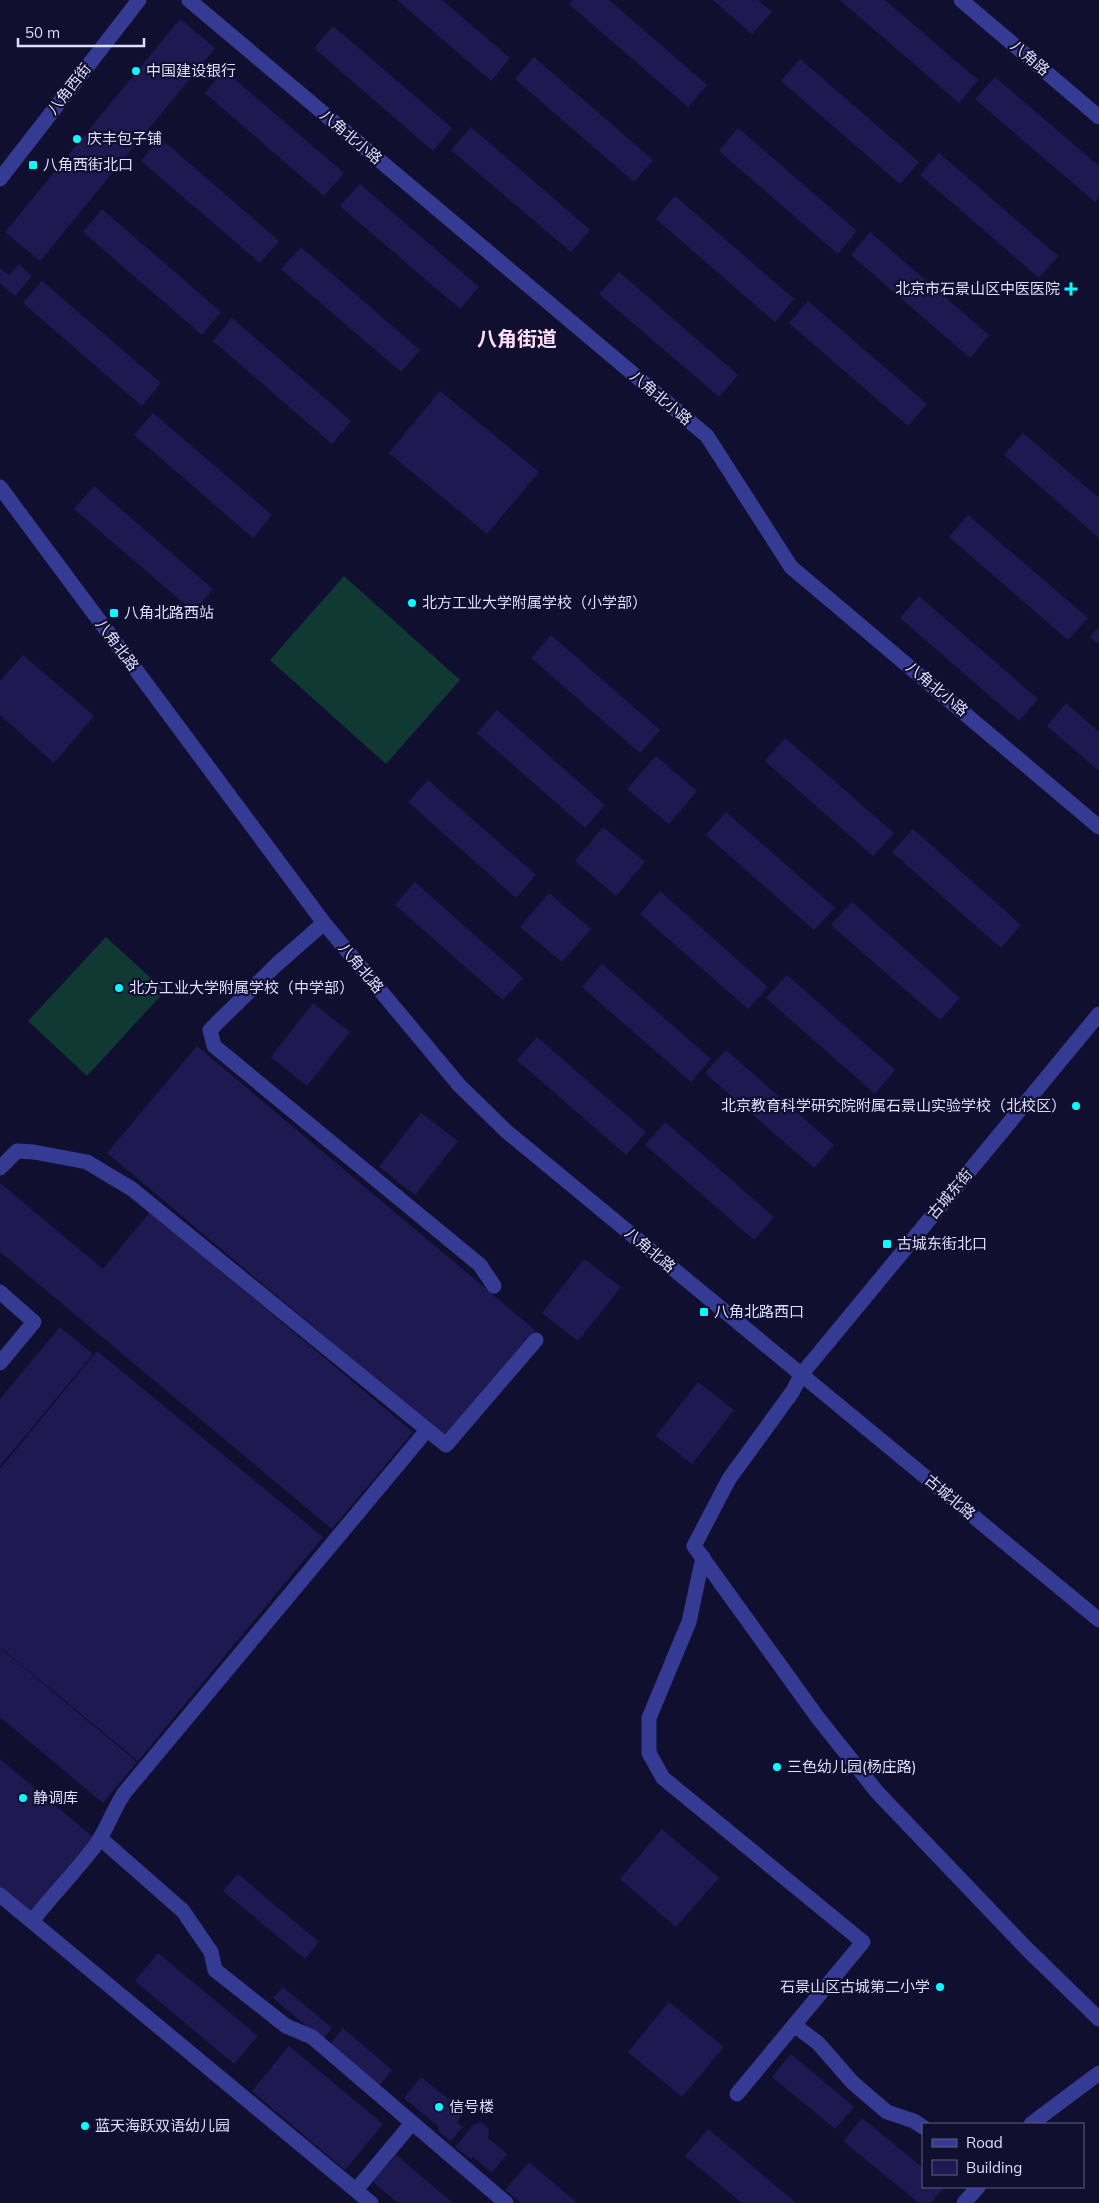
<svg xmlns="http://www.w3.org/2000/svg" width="1099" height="2203" font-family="Mulish,'Noto Sans SC',sans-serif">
<rect width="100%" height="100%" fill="#110f2f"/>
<path fill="#113934" d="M344,576L460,680L386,764L270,660Z
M106,937L165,991L87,1076L28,1021Z"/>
<path fill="#1f1952" d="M397,0H442L510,58L491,81Z
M572,0H609L707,85L688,107L569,4Z
M713,0H758L772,12L752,34Z
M840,0H885L978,80L959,103Z
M180,19L215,48L40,261L5,232Z
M333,26L452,128L433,151L314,48Z
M534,57L653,160L634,182L515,79Z
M800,59L919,162L900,184L781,81Z
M224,70L344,173L324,196L205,93Z
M995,77L1099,166V197L1095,202L975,99Z
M471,127L590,230L571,252L451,150Z
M738,128L857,231L838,254L719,151Z
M160,138L279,241L260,263L141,161Z
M939,153L1058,256L1039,278L920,175Z
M360,184L479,287L460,309L340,206Z
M675,196L794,299L775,322L656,219Z
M102,209L221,312L202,335L83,232Z
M870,232L989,335L970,358L851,255Z
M301,247L420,350L401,372L281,269Z
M19,264L32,276L15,296L0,283V268L9,275Z
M619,272L738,375L719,397L599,294Z
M42,281L161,383L142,406L23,303Z
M808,301L927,404L908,426L789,323Z
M232,318L351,421L332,444L213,341Z
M440,391L539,472L487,534L389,453Z
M153,413L272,515L253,538L134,435Z
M1023,433L1099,498V538L1004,455Z
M94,486L213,589L194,612L74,509Z
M968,515L1088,618L1068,640L949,537Z
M919,596L1038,699L1019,721L900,618Z
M1099,627V644L1090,637Z
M551,635L660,730L640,753L531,658Z
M23,655L94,716L54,763L0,715V681Z
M1066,703L1099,732V771L1047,726Z
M497,710L605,805L585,828L477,733Z
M785,738L894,833L873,856L765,761Z
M656,756L697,791L669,824L627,789Z
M428,780L536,875L516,898L408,802Z
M726,812L835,908L814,930L706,835Z
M603,827L645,862L616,896L575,861Z
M913,829L1021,925L1001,948L892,852Z
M415,882L523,978L503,1000L395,905Z
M660,891L768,987L748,1009L640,914Z
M549,893L591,929L562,962L520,927Z
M852,902L960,998L940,1020L831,925Z
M602,964L711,1059L691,1082L582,987Z
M787,975L895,1070L875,1094L766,998Z
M313,1003L350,1032L307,1086L271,1057Z
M537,1037L646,1132L626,1155L517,1060Z
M197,1046L535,1330L445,1437L107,1153Z
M726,1050L834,1145L814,1168L705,1073Z
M421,1113L458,1141L415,1195L379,1167Z
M665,1122L774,1217L754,1240L645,1145Z
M0,1183L103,1269L150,1212L413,1432L332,1529L0,1252Z
M584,1259L621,1287L578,1341L542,1313Z
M60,1327L93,1354L0,1466V1399Z
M97,1351L323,1537L138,1761L0,1647V1469Z
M698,1382L734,1410L692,1464L656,1436Z
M0,1648L137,1762L103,1803L0,1717Z
M0,1759L93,1837L29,1913L0,1889Z
M662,1829L719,1878L676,1927L620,1879Z
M238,1874L319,1942L305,1959L223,1891Z
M158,1953L258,2036L234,2064L135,1981Z
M283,1987L332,2028L323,2040L273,1998Z
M669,2002L724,2047L682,2097L628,2052Z
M343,2028L392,2070L379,2086L330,2044Z
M289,2046L383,2124L345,2170L252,2091Z
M791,2054L854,2107L835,2129L772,2077Z
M421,2077L448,2099H458L463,2105V2113L457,2122L463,2127L451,2141L439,2132L438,2126L404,2098Z
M862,2118L923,2168V2187H945L931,2203H919L843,2141Z
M481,2122L489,2129L488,2138L507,2154L492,2173L473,2157L471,2159L455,2147L473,2125Z
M708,2129L796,2203H742L685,2156Z
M396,2155L453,2203H398L373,2182Z
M529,2162L577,2203H521L505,2190Z"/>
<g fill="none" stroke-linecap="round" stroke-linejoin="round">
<path stroke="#353b92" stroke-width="15" d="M189,0L707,436L791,567L1099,827
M961,0L1099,117
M0,179L139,0
M0,487L324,923L459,1085L506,1131L1099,1620
M324,923L276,965L210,1030L214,1046L480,1265L494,1286
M1099,1014L801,1375L793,1391L729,1479L694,1546L818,1718L877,1792L1026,1948L1099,2019
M0,1168L17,1151L34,1152L87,1162L132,1189L446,1445L536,1340
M0,1292L34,1322L0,1363
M703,1557L689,1622L649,1718V1753L663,1778L863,1942L737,2094
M100,1838L183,1911L211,1952L215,1970L286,2026L312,2037L506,2203
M0,1895L371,2203
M32,1921C52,1896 75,1872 95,1846C107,1830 113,1809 125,1792L427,1430
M794,2025L818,2043L852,2082L887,2112L914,2121L923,2127
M1031,2124L1099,2073
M356,2190L412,2123
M964,2203L978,2187"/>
</g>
<g fill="#09fdff" stroke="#110f2f" stroke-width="2">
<circle cx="136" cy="71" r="5"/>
<circle cx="77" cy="139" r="5"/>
<rect x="28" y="160" width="10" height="10" rx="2.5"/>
<path d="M1068.5 281.5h5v5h5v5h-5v5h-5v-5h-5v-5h5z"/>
<circle cx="412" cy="603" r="5"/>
<rect x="109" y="608" width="10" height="10" rx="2.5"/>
<circle cx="119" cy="988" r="5"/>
<circle cx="1076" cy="1106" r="5"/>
<rect x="882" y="1239" width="10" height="10" rx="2.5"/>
<rect x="699" y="1307" width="10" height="10" rx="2.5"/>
<circle cx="777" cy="1767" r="5"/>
<circle cx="23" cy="1798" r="5"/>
<circle cx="940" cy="1987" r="5"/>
<circle cx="439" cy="2107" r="5"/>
<circle cx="85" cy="2126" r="5"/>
</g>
<g text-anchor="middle" stroke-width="4.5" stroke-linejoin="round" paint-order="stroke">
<g font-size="15" fill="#ddf" stroke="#110f2f">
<text transform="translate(1030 58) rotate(40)" y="5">八角路</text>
<text transform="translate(69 89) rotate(-52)" y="5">八角西街</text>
<text transform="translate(351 137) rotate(40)" y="5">八角北小路</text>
<text transform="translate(661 398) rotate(40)" y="5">八角北小路</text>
<text transform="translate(117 645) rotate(53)" y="5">八角北路</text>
<text transform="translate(937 689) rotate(40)" y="5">八角北小路</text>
<text transform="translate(361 968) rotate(50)" y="5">八角北路</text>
<text transform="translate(950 1194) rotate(-50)" y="5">古城东街</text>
<text transform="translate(650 1250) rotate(40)" y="5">八角北路</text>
<text transform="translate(950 1497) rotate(40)" y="5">古城北路</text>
</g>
<g font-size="15" fill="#ddf" stroke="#110f2f" text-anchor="start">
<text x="146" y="76">中国建设银行</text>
<text x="87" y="144">庆丰包子铺</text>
<text x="43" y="170">八角西街北口</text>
<text x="1060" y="294" text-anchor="end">北京市石景山区中医医院</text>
<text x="422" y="608">北方工业大学附属学校（小学部）</text>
<text x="124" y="618">八角北路西站</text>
<text x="129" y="993">北方工业大学附属学校（中学部）</text>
<text x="1066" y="1111" text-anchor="end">北京教育科学研究院附属石景山实验学校（北校区）</text>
<text x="897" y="1249">古城东街北口</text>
<text x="714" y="1317">八角北路西口</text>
<text x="787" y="1772">三色幼儿园(杨庄路)</text>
<text x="33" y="1803">静调库</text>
<text x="930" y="1992" text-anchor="end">石景山区古城第二小学</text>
<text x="449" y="2112">信号楼</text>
<text x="95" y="2131">蓝天海跃双语幼儿园</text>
</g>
<g font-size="20" font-weight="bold" fill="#ffdff6" stroke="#110f2f">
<text x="517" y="346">八角街道</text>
</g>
</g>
<rect x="922" y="2123" width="162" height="65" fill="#110f2f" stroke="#636182"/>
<rect x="932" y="2139" width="25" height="8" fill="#353b92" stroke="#636182"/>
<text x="966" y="2148" font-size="15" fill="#ddddff">Road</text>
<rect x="932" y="2160" width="25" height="15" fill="#1f1952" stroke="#636182"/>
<text x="966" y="2173" font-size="15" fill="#ddddff">Building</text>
<path d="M18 38v8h126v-8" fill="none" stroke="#ddddff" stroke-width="2.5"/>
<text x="25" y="38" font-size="15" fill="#ddddff" stroke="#110f2f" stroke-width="4" paint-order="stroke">50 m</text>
</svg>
